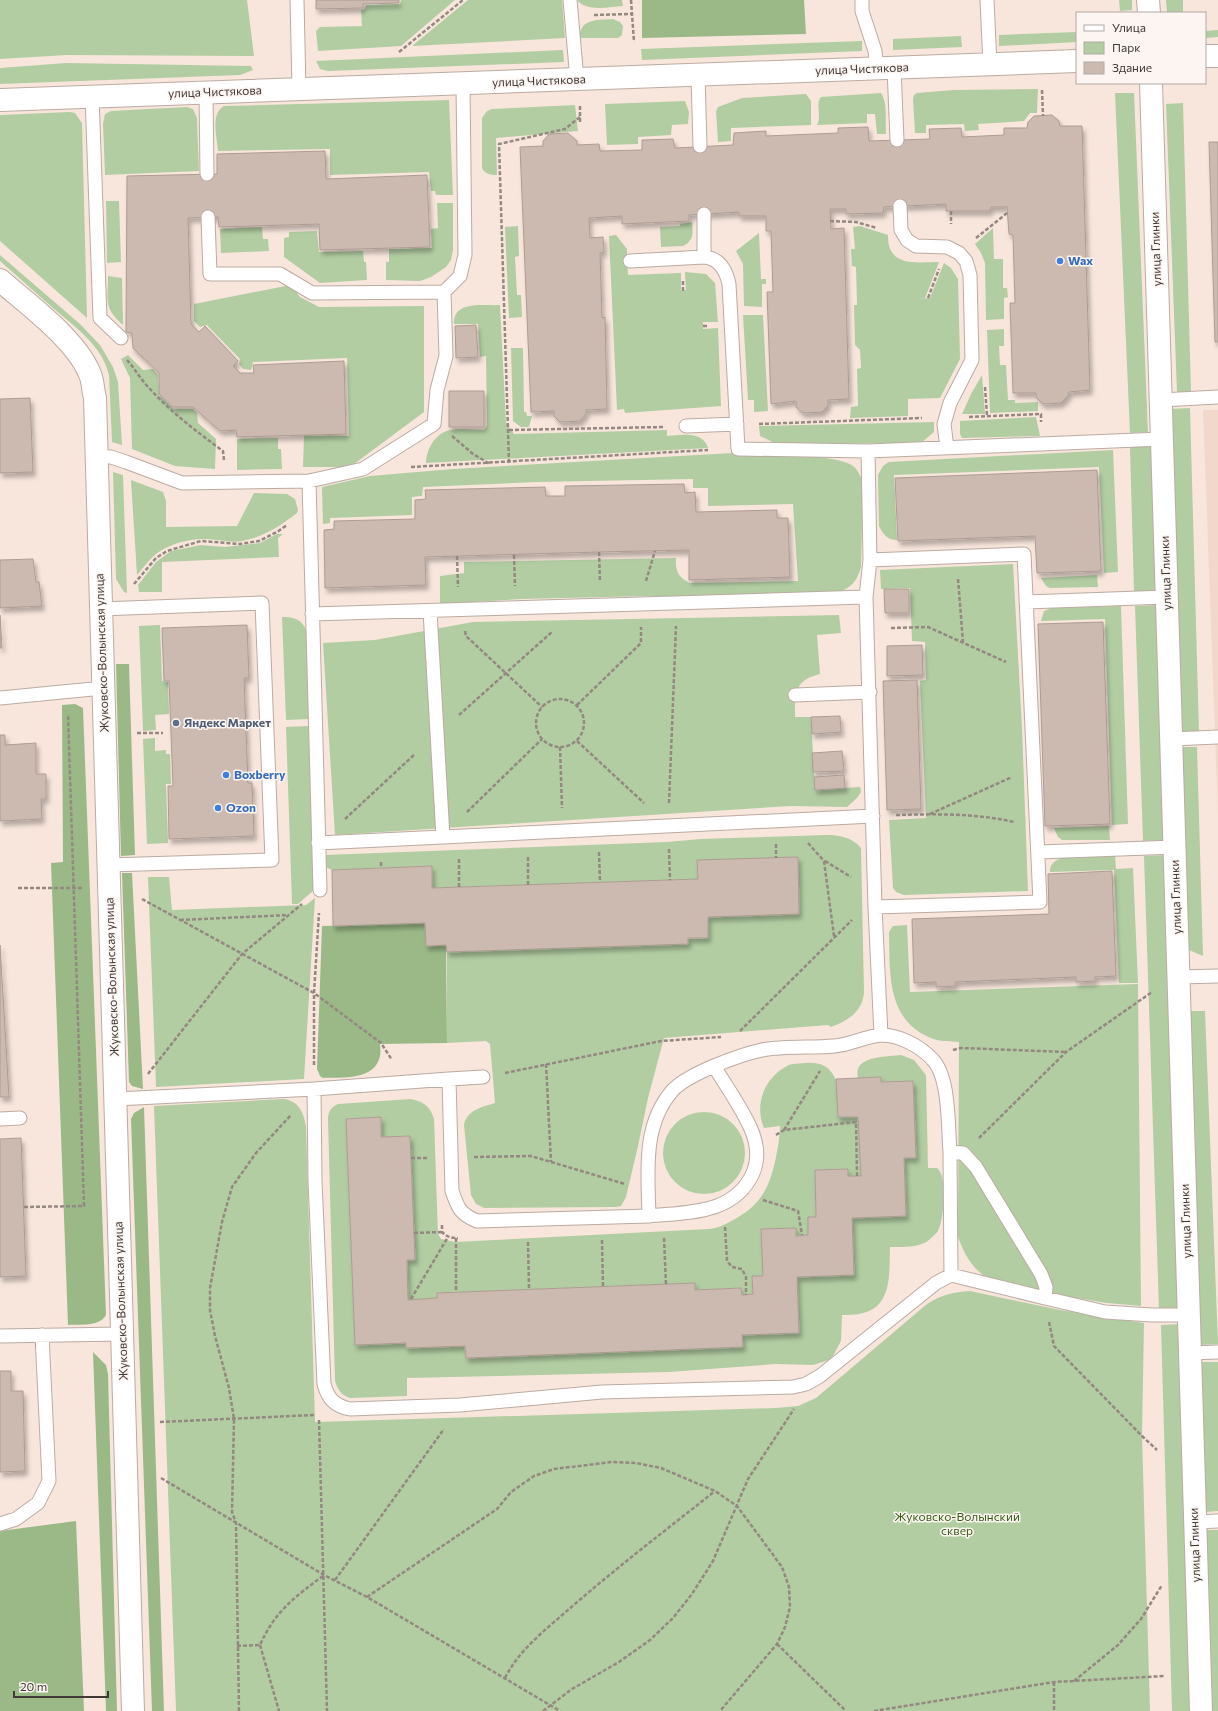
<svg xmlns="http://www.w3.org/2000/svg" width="1218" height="1711" font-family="Commissioner,sans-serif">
<defs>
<filter id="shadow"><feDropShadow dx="2.5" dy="4.5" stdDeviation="2" flood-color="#0004"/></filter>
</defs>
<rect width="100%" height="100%" fill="#f8e6dc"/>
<path fill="#f2d8ca" d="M1203,410H1218V815Z"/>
<path fill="#b2cda2" d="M0,0H247L254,56L67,55L0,59Z
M401,0H455L401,46L318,51L316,31L320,27L362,26L361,10L365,9L366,5L400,4Z
M468,0H562L565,38L412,46Z
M577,0H622L623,6C609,7 586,12 577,0Z
M1119,0H1132V10L1120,11Z
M1166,0H1183V12L1167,13Z
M613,19L620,22L623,26L622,35L618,38H581L580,36C580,18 600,20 613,19Z
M1218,30V37L1205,38V31Z
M1077,32V42L999,46V35Z
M961,36L962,47L893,50V39Z
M862,41V51L642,60L641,49Z
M563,50L564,62L328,71L320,69L316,61Z
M66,63L251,66L253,70L240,75L0,84V68Z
M1038,89L1037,113H1030L1024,121L978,124L979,130L965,131L964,124L926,125V133H915L913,99L914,95L917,93L954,90Z
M881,93C888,103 885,122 886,134H877L875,114H867V123L817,125C822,116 815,104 821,97Z
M1115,93H1134L1148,432L1130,433Z
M806,94L811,101V125L731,128V141L718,142L716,111L718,107L742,98Z
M449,100L453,195H436L435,191H431L429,172L330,175V149L218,151C217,137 210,114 224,106Z
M685,101L689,112L688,124L672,125L671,135L638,137V144L607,145L605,104Z
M1183,103L1191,392H1177L1166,104Z
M575,105L578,131L496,138L497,175C490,175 485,174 482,168V118L487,111L492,109Z
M187,107L193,109L197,118L199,171L105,175L103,124L105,114L111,111Z
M70,112L75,113L82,123L87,318L0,241V115Z
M106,201H119L121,262L107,263Z
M437,203H453V250L451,260L446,267L431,277L420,281L386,280V262H389V249L432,248L431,229L438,228Z
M692,222C693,232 694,241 683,246L661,247L660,227L680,226V224Z
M518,226L519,256L515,257L517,295H521L522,317L509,318L505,227Z
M860,226L888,235C887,268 917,262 939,262L925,298L917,299L930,298L944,263L951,268L958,279L960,359L940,398L908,399V416L850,418L851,407L858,406L857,369L861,368L860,350L855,345L854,305H857L856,267L852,266L851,249H855L853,227Z
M262,227L263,239H268L269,251L221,253L220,229Z
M993,228L994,259H1003V288H1007L1008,297L1004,298V319L986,320L985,263L981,253L975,244Z
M317,231L319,252L363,251L364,262H366L367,280L320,283L284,257V238L289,237V232Z
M759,233L761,279H766V284H762V307L744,306L743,264L736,251Z
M616,235L627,249L628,275L681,273V291L686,290L685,272L706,274L715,283L718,322H703V329L718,328L721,406L625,413L624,409L617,410L609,236Z
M0,255L80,324L100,345L113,367L118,382L122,445L112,442L109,375C102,345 75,327 53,308C35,292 18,277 0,261Z
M108,276L122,278L123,325C103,307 108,301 108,276Z
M291,285L300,297L319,307L424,306V412L350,467H303L304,435L349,436L347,358L253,362L251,370L243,369L239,364L240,359L207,325L200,327L194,321V304Z
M500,305L506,423L514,434L667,430V436C682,435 703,431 708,448L426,463C426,449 436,432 451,430C462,428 473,430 484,430L487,426L486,356L480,357L478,324H454C453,300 483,306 500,305Z
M743,315H763L768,411L754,412V400H748Z
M1004,329V346H999L1000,365H1006L1008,400H1015V403L1038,402V411L990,413L987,330Z
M511,348H523L524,412H526L527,416H532L529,427H521L513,421Z
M128,355L143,370L153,369L158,375L159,395L174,409H193L197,413L198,423L216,439L215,469L175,466L132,449L130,378L121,359Z
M982,375L985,414H962L971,394Z
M1190,408L1199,733L1178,734L1169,409Z
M1036,417L1040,436L962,438L960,434V421Z
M934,422V432L921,443L777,444L760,436L759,426Z
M278,438V449H281L282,469L237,470V439Z
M1130,447H1155L1159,592L1134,593Z
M1113,450L1118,572L1104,573L1099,467L894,475L897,540C887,540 883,534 879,526L878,475L883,466L889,462Z
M733,453C757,454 836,453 853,466C858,470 860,476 863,482L861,567C858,578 853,587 841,591L718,598L647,596L521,599L440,604V576L464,573V562L676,558C675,571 678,577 690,583L798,581L793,504L708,506V488H693V479L538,482L423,487L422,496L412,497V515L330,518V523L323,524L322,487L370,476L453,469Z
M113,472L123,475L127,593L124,592L116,579Z
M131,480L163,492L166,501V527L237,526L254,493L287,494L295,499L298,510L297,513C280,526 264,537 242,541C232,543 219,540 208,539C191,538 170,543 156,554C149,560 143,568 137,575Z
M277,534H283L278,538L279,557L162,562V592H139L138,585L156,562L171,551L201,545L225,547L260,543Z
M1013,564L1022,728L1028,891L904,895L896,892L893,888L889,820L926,818L920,681L926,680L925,642L912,641L910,588L881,589L880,570Z
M1097,575L1098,587L1050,588L1046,586L1041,578Z
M1158,605L1166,840L1143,841L1135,606Z
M1121,606L1128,824L1112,825L1105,619L1041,621L1044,611L1051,608Z
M839,615L841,633L817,635L820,674C794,680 795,694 795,717H811L815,790L860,787L861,792L857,798L847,807L790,806L335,835L323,643L375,640L473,622Z
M282,617C294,617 302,619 307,632L309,719L286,720Z
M160,625L162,681L168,682L169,714L155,715L156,730L143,731L139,626Z
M309,726L314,890L298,904H292L286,727Z
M155,738V751L166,750V754H170L171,784H166L168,843L147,844L143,739Z
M1180,747H1197L1203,956L1189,950Z
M1109,826L1110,840H1062L1058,837L1054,828Z
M798,836C818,836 847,830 861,848L864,992C863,1011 848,1021 831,1027L828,1025L664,1038L648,1098L638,1146L626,1197L621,1206L616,1207L484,1208L476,1204L471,1195L464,1125C467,1110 482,1107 495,1103L490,1044L486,1041L447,1043V952L708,938V917L799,914L798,857L697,861L698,879L432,888V866L332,870C323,867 324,863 324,855L667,842L701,839Z
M1115,855L1116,869L1133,868L1138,983H1119L1114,870L1050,872C1050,864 1054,861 1061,858C1069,855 1104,856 1115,855Z
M1167,855L1182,1309L1159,1310L1144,856Z
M148,877H169L172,910L306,905L315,898L304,1079L156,1087Z
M907,925L910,992L1138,984L1141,1306L1107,1303L1064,1296L984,1276C970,1265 964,1253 958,1237L959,1042C950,1041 940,1042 931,1038C886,1020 890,972 889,932L893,926Z
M1186,1011H1205L1218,1344L1200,1345Z
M901,1055L914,1060L926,1075L928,1168H937C948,1176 944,1219 938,1231C936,1234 932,1237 929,1240C919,1248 902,1247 890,1247C889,1271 893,1306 863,1313C856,1315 849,1315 842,1315L841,1341L833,1356L829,1360L813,1365L776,1364L669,1372L407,1378V1396L350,1398C341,1395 338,1390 335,1381L328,1119C328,1112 331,1107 338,1104L411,1099C424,1102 430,1106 434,1119L438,1234L441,1239L455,1242L709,1229C719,1228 726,1224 735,1219C762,1204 770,1186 776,1157C778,1146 780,1137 780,1126L764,1128C754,1105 764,1078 787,1066C791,1063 799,1064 805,1063C818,1062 828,1064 835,1078C839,1085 837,1108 838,1117H858L861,1176H848V1169L815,1170L816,1217H808V1235L796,1236V1228L761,1229L763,1276H752L753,1294L742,1295L741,1288L695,1290V1283L437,1293V1298L408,1300L407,1260H415L410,1136L381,1137V1117L346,1119L355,1344L406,1343V1348L465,1346L466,1358L742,1347V1335L799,1333L797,1277L854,1274L852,1218L906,1216L904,1158H916L913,1081L881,1082V1077L858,1078C852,1055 888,1057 901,1055Z
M284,1099C299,1101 304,1113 306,1127L315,1422L776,1408L798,1406L816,1398L927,1304C941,1295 953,1292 970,1291L1060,1310L1144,1323L1142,1436L1150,1711H176L154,1106Z
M663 1153a41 41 0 1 1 82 0a41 41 0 1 1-82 0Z
M1181,1324L1192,1711H1172L1161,1325Z
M1200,1362H1218V1511L1205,1512Z
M1204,1530H1218V1711H1209Z"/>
<path fill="#9ab987" d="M642,0H804L806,34L642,38Z
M116,664H129L135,855L121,856Z
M75,704L83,708L106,1315C100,1327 79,1324 68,1325L51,863L63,862L62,705Z
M122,873H132L143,1089L132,1086L129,1082Z
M425,923L426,946L446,945L447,1043L380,1044C380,1047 381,1052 380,1056C375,1081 341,1077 323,1078L320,1076L317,1069L322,926Z
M144,1107L164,1711H152L131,1119L134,1113Z
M93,1352L106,1365L108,1374L117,1711H106Z
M76,1521L84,1711H0V1531Z"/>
<path fill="#ccbab1" stroke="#ad9c93" filter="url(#shadow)" d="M316,0H399V3L363,4V8L316,9Z
M1052,115L1059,121L1060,126H1082L1090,390L1069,392L1068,396L1061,403L1043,404L1036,397V393H1013L1010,303H1015L1013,235L1009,234L1007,207H991L990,211H946V204L884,207L883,213L846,214V209H830L831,229L844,228L849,399L828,400V406L822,412L803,413L796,407V401L771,404L767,292H773L771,231H766V216H739V212L689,215V221L622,224V216L589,218L590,238L603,237L604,252L600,253L602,318L605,317L607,409L586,410V414L580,421L560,422L554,416V411L531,412L520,147L543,146V141L549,134L568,133L577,141V145L599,144L600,151L642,150V140L673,139L675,148L733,145L734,133L766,131V136L838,133V128L868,127L869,141L930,139L929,129L961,128L962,137L1004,135V128H1027L1028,122L1034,116Z
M1209,142H1218V342H1215Z
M325,151L326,179L427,175L430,247L320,250L319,224L219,227L218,217L188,218L191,324L199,332L205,326L238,361L233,366L240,373H254L253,365L344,361L346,434L237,437L236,430L220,431L193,407H173L159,394V373L133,348L132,333L126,332L127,176L217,174V154Z
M476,325L478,357L456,358L455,326Z
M449,391H484V427H449Z
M30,398L33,472L0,473V399Z
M1097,470L1101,571L1037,573L1035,536L898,541L895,478Z
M684,484L685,493L695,492L696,512L777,510V518H788L790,577L689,580V550L599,552L425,557L426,585L325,588L324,530L334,529V521L415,519V500L426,499L425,490L545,487L546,496H565V486Z
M33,559L36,582H39L42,606L0,608V560Z
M884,589H909V613H885Z
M0,615L2,648H0Z
M1103,622L1110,824L1045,826L1038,624Z
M247,625L249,678H244L248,783H252L254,836L169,839L168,786H173L169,681H164L162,628Z
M922,645L923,675L887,676V646Z
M917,680L921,809L887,810L883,681Z
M840,716L841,732L812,734L811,717Z
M0,735H5V745L36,743V774H46V799H41L42,819L0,821Z
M842,751L844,771L813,772L812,753Z
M844,775L845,788L815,790L814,777Z
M798,857L799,914L708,917V938H688V944L447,952L446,945L426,946L425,923L333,926L332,870L432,866V888L698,879L697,860Z
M1112,871L1116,976L1095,977V981L1076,982V977L955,982V986L936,987V982L914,983L912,919L1049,914L1048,874Z
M0,945L9,1097H0Z
M881,1077V1082L913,1081L916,1158H904L906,1216L852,1218L854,1275L797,1277L799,1333L742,1335L743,1347L466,1358L465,1346L406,1348V1343L355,1345L346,1119L381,1117V1137L410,1136L415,1260H407L408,1300L437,1298V1293L695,1283V1290L741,1288L742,1295L753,1294L752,1276H763L761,1229L796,1228V1236L808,1235V1217H816L815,1170L848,1169V1176H861L858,1117H838L836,1079Z
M21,1138L26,1276L0,1277V1139Z
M0,1371H11V1391H23L25,1471L0,1472Z"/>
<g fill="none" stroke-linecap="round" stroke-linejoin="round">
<defs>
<path id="lane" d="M297,0L299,89
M570,0L577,80
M862,0V11L875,51L877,69
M987,0L990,65
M894,68L897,140
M698,76L700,146
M206,92L207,174
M92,96L100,318L121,338
M900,206L901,230L907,240L916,246L947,247L959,253L966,261L970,275L972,360L950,403L944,424L947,448
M704,214V257C719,258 726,270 729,284L738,449L868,451L870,560L866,597L875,907L881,1035
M208,217L210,274H280L312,293L444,292
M630,261L704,257
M1161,400L1218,397
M686,426L737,424
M868,451L1162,439
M96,456L111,457L126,462L182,483L309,481L363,469L434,424L437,390L446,356L444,292L460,276L465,255L463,84
M309,481L320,890
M870,560L1024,554L1040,902L875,907
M1026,602L1167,597
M100,609L262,603L272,860L108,865
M430,611L443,837
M312,614L866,597
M795,695L870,692
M0,698L103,688
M1171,739L1218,737
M318,843L873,816
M1039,852L1175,847
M1179,977L1218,976
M449,1079L483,1077
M314,1089L315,1181L324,1384C328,1399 335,1406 350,1409L460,1405L602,1392L793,1387L806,1384L820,1376L936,1283L951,1275L1045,1298
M116,1099L314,1089L449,1079L452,1191C458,1208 460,1214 477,1221L649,1216C648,1173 642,1126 672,1091C687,1074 739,1055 762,1050C784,1046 811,1048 834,1046C850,1045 866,1036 881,1035C899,1035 920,1046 932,1059C950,1076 948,1128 950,1152L963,1153L976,1167L1041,1274L1046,1287L1045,1298L1105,1312L1152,1315H1189
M0,1119L20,1118
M950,1152L951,1275
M649,1216C687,1212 734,1215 753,1173C759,1159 757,1143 751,1129C742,1108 726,1086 714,1066
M0,1336L122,1334
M1190,1353L1218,1352
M1195,1522L1218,1521
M0,1524L16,1519L38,1503L49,1481L42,1335"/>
<path id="street" d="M1148,0L1149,13
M1151,83L1201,1711"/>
<path id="secondary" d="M1205,56H1218
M0,100L1077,61
M0,280C28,305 79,341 91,377C93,383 93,391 95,398L133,1711"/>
</defs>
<use href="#lane" stroke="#bcaba2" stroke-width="15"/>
<use href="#street" stroke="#bcaba2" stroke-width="24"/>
<use href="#secondary" stroke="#bcaba2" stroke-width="24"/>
<path stroke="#948881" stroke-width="2.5" stroke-dasharray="4 2" stroke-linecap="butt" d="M631,0L634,42
M594,15L632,14
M399,52L463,0
M1042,90L1043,116
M580,106V124
M951,211V224
M830,221L856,222L877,228
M976,238L1007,213
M683,281V291
M928,298L939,269
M703,326H709
M127,360C135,369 141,380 150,389C171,412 197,432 223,451L224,460
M985,387L987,416
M969,417L1041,414V422
M759,424L922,418
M509,430L664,427
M452,436L473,454L490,464
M509,463L499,144L565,129L580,117
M411,467L708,450
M599,552L600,582
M514,555L515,586
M457,556L458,587
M958,579L963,642
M646,581L655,551
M134,584L156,558L167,551L201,541L240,544L259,541L277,532L287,525
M891,628L928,627L1006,662
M465,631L466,636L542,707
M536 723a24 24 0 1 1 48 0a24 24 0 1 1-48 0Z
M577,705L641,643V627
M459,715L553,631
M137,733H163
M577,741L644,803
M560,747L562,808
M669,803L676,626
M467,812L542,739
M930,814L1012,777
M896,815C935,814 975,813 1014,822
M345,819L415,754
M808,843L824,861L834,936
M776,844V858
M669,849L670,880
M599,852L600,882
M825,861L851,877
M381,862V868
M528,885V855
M459,887V858
M18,888H82
M142,899L314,993L381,1043L392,1060
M180,920L289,915
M740,1031L852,920
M953,1050L961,1048L1066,1052
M546,1064L551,1162
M314,1065V993L319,913
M505,1073L661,1041L721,1037
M148,1074L242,954L302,904
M784,1130L820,1071
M776,1135L784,1130L856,1122L857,1176
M979,1138L1066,1052L1152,992
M474,1157L531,1156L625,1184
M411,1158H429
M763,1200L798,1211L802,1235
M24,1207L84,1206L68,714
M442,1225V1232C447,1237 451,1238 458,1238
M725,1227L727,1261L732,1267L742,1269L746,1277V1295
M414,1233L442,1232
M456,1238V1292
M664,1238L666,1285
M602,1240L603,1286
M528,1242L529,1289
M411,1299L448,1237
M1049,1322L1054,1346L1142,1436L1157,1450
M319,1420L327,1711
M160,1422L314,1415
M161,1478L324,1575L367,1597L560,1711
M335,1580L444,1429
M367,1597L497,1509L511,1492L534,1476L554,1469L612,1462L636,1463L661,1468L715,1491L737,1506L782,1567L789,1587L790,1607L785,1627L777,1644L720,1711
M777,1644L846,1711
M260,1645L279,1711
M237,1646L260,1645C275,1611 295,1597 324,1575
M505,1678C519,1650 545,1630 568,1610C616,1568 666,1530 715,1491
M1074,1681L1118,1645L1141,1619L1162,1585
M1054,1682V1711
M239,1711L236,1523L232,1512L234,1419L229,1388L215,1336L210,1310V1288L222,1222L232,1187L256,1153L291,1115
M543,1711L572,1689L619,1662L650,1640L673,1618L692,1594L713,1561L748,1479L794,1409
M874,1711L1054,1682L1165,1676"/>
<use href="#lane" stroke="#fff" stroke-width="13"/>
<use href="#street" stroke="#fff" stroke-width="22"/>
<use href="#secondary" stroke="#fff" stroke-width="22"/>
</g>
<g fill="#3f7fe0" stroke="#fdf5f1" stroke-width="1.5">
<circle cx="1060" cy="261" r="4"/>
<circle cx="226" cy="775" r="4"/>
<circle cx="218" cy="808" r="4"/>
</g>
<circle fill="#5c6f8a" stroke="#fdf5f1" stroke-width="1.5" cx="176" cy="723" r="4"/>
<g text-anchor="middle" stroke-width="3" stroke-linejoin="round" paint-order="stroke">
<g font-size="12" fill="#403935" stroke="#fdf5f1">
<text transform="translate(862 69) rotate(-2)" y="4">улица Чистякова</text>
<text transform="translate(539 81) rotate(-2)" y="4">улица Чистякова</text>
<text transform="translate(215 92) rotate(-2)" y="4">улица Чистякова</text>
<text transform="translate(1156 249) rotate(-92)" y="4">улица Глинки</text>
<text transform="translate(1166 573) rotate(-92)" y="4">улица Глинки</text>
<text transform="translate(102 653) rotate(-92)" y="4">Жуковско-Волынская улица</text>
<text transform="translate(1176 897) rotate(-92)" y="4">улица Глинки</text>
<text transform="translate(112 977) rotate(-92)" y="4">Жуковско-Волынская улица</text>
<text transform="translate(1186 1221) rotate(-92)" y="4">улица Глинки</text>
<text transform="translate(121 1301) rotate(-92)" y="4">Жуковско-Волынская улица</text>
<text transform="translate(1195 1545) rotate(-92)" y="4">улица Глинки</text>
</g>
<g font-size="12" font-weight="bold" fill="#366cbe" stroke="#fdf5f1" text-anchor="start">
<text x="1068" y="265">Wax</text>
<text x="234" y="779">Boxberry</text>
<text x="226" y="812">Ozon</text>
</g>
<g font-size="12" font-weight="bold" fill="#4e5e75" stroke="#fdf5f1" text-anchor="start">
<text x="184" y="727">Яндекс Маркет</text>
</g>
<g font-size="12" fill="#365c15" stroke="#fdf5f1">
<text x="957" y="1521">Жуковско-Волынский<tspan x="957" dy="14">сквер</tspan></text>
</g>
</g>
<rect x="1076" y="12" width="130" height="72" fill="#fdf5f1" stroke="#b1aaa6"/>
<rect x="1084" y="25" width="20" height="6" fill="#ffffff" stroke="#b1aaa6"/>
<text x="1112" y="32" font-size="12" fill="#403935">Улица</text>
<rect x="1084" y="42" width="20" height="12" fill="#b2cda2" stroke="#b1aaa6"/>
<text x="1112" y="52" font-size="12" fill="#403935">Парк</text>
<rect x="1084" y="62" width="20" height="12" fill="#ccbab1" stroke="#b1aaa6"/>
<text x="1112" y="72" font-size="12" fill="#403935">Здание</text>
<path d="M14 1691v6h94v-6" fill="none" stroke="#403935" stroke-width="2"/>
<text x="20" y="1691" font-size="12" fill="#403935" stroke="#fdf5f1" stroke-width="3" paint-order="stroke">20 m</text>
</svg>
